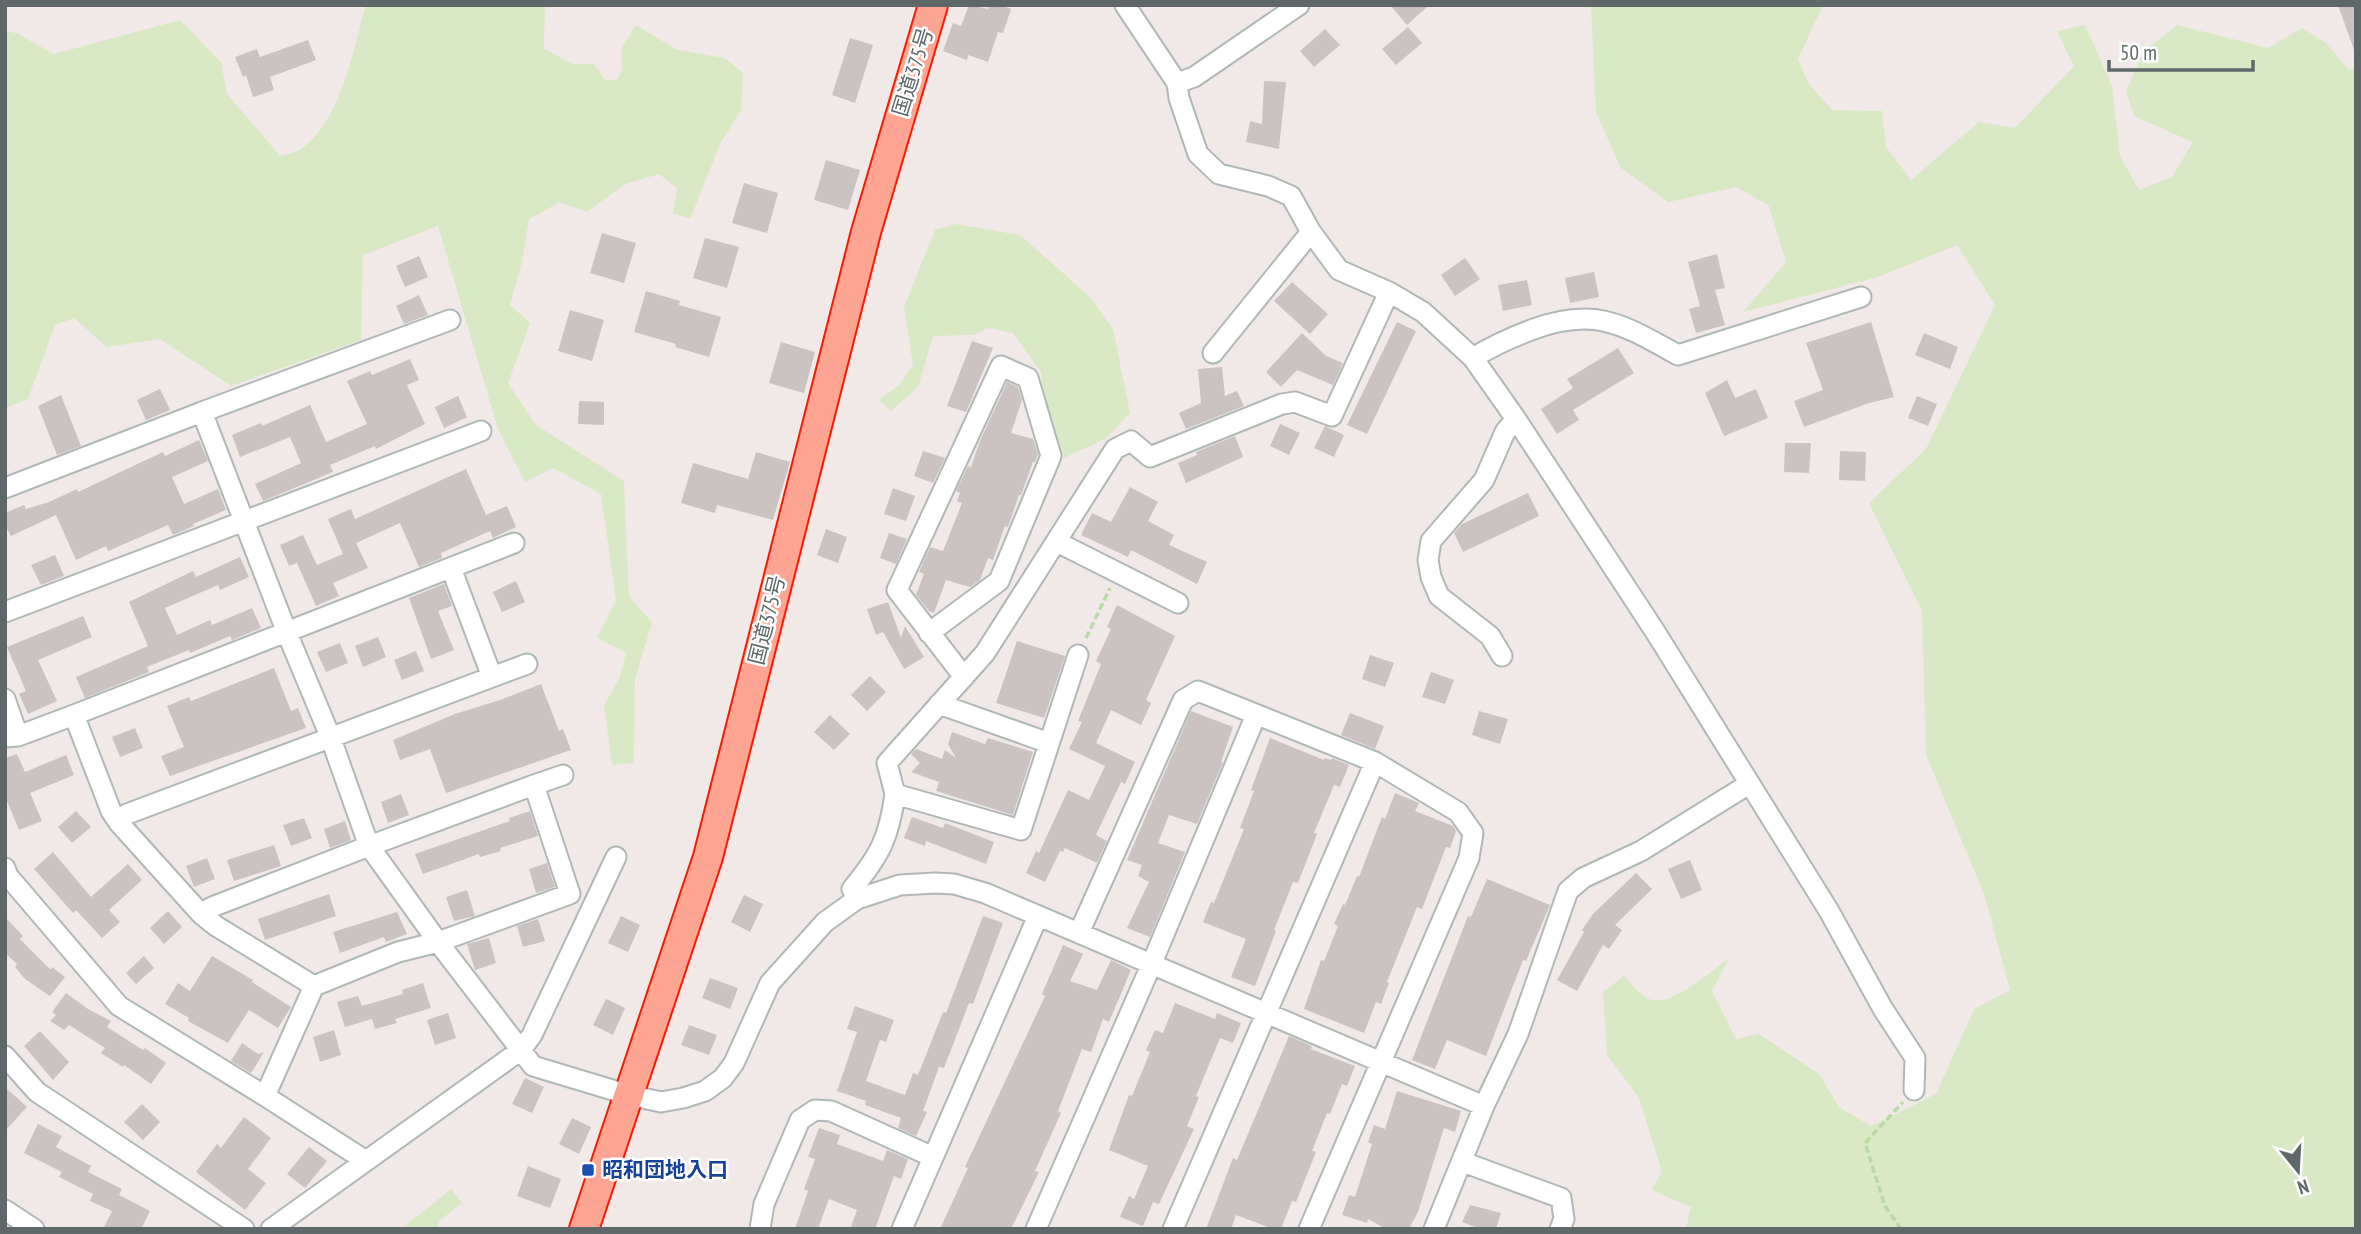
<svg xmlns="http://www.w3.org/2000/svg" width="2361" height="1234" font-family="'PT Sans Narrow','Noto Sans JP',sans-serif">
<rect width="100%" height="100%" fill="#f1e9e8"/>
<path fill="#d9e8c5" d="M366,5H545L544,49L573,64H594L606,81L618,79L622,69L621,48L636,25L677,50L725,58L743,73L741,110L720,144L690,219L673,213L677,188L659,174L625,184L587,212L560,202L529,219L522,261L510,305L530,323L508,383L536,425L624,481L629,597L652,622L635,679L634,763L612,765L604,705L619,679L626,653L597,638L616,600L601,494L553,468L525,482L498,429L438,226L363,255L361,340L231,386L160,339L107,347L74,318L55,325L28,399L5,408V31L16,33L54,54L180,20L221,62L227,94L280,156C286,154 295,153 301,149C341,121 353,50 366,5Z
M1591,5H1823L1798,59L1808,83L1832,110L1882,111L1886,147L1911,180L1979,122L2015,128L2074,66L2057,31L2085,25L2112,86L2120,156L2139,190L2172,177L2193,142L2134,116L2126,91L2143,52L2177,25L2268,48L2302,28L2326,43L2349,70L2356,68V1229H1686L1691,1207L1651,1190L1662,1172L1639,1098L1607,1055L1603,992L1624,976C1631,984 1640,995 1649,999C1671,1009 1712,970 1730,957L1712,991L1736,1039L1759,1034L1819,1074L1839,1107L1871,1126L1936,1094L1974,1009L2010,990L1984,894L1926,755L1922,611L1869,503L1926,449L1995,305L1957,245L1878,277L1743,312L1786,262L1769,206L1737,187L1668,202L1621,168L1596,113Z
M955,224L1020,235L1091,298L1113,329L1130,413L1105,439L1064,458L1043,394L1041,372L1013,333L988,328L973,335L933,336L918,387L891,411L879,400L899,385L913,365L904,307L935,230Z
M451,1189L462,1203L439,1221V1229H401Z"/>
<path fill="#cac3c2" d="M969,5L988,9L989,5H1001L1011,9L1003,33L998,32L988,62L968,55L967,60L943,51L953,23L961,26Z
M1390,5H1429L1407,25Z
M2338,5H2356V50H2354Z
M1408,27L1422,43L1396,65L1382,49Z
M1325,29L1340,45L1314,67L1300,51Z
M850,38L873,45L855,103L832,95Z
M308,40L316,60L270,77L274,90L253,97L246,75L243,77L235,57L257,49L260,57Z
M1264,81L1286,82L1279,149L1246,142L1250,121L1262,124Z
M826,160L860,170L848,210L814,200Z
M744,183L778,193L767,233L732,223Z
M602,233L636,243L624,283L590,273Z
M705,238L739,247L727,288L693,278Z
M1717,254L1725,288L1715,290L1725,325L1696,333L1689,309L1700,306L1688,262Z
M419,256L428,277L405,287L396,266Z
M1465,258L1480,279L1455,296L1441,275Z
M1594,272L1599,297L1570,303L1565,278Z
M1527,280L1532,305L1503,311L1498,285Z
M1292,282L1328,314L1310,334L1274,301Z
M646,291L680,301L679,305L721,317L709,357L675,347L676,344L634,332Z
M419,295L428,315L404,324L396,306Z
M570,310L604,320L592,361L558,351Z
M1397,322L1416,331L1367,434L1347,425Z
M1871,322L1894,397L1869,403L1804,427L1794,401L1823,390L1806,343Z
M1302,333L1326,356L1343,363L1333,385L1297,370L1281,387L1266,372Z
M1924,333L1958,347L1950,369L1915,355Z
M972,341L993,348L966,412L947,406Z
M781,342L815,352L804,393L769,383Z
M1618,348L1634,373L1573,410L1579,420L1557,434L1541,409L1573,388L1567,379Z
M410,359L419,380L407,385L425,424L376,449L375,446L330,465L333,472L263,501L255,484L301,463L290,437L240,457L232,435L261,423L262,426L310,405L326,442L367,424L347,381L370,371L372,375Z
M1222,367L1225,396L1237,391L1244,406L1186,429L1179,413L1201,403L1198,369Z
M1727,380L1735,398L1756,389L1768,418L1724,436L1705,393Z
M1007,382L1018,387L1022,400L1011,433L1033,439L1038,454L1035,462H1033L1021,495H1019L1008,527L1005,526L993,560L988,558L980,580L970,587L946,580L934,613L929,611L916,595L924,574L919,572L930,547L943,551L962,503L957,501L960,493L956,491L968,466L971,467L980,441Z
M160,389L170,410L146,420L137,400Z
M61,395L81,446L57,455L38,406Z
M458,396L467,417L444,428L435,407Z
M1917,396L1937,404L1928,426L1908,418Z
M579,401L604,402V425L578,424Z
M1280,424L1300,433L1289,455L1270,446Z
M1325,426L1344,435L1334,457L1314,448Z
M1235,436L1243,457L1186,483L1178,463L1197,455L1196,452Z
M199,440L208,461L172,477L184,504L218,489L226,510L193,524L194,526L173,535L168,525L108,551L106,546L76,560L56,515L11,536L5,525V513L24,505L26,509L49,502L77,489L78,492L163,452L165,456Z
M1785,443H1811L1809,473L1784,472Z
M923,451L945,458L933,483L914,476Z
M1840,451L1866,452L1865,481L1839,480Z
M756,452L790,462L773,520L717,505L715,513L681,503L693,463L748,479Z
M466,469L486,515L507,506L516,527L493,538L490,531L441,553L442,558L419,567L400,523L356,543L368,568L333,583L339,596L316,606L297,563L289,566L280,545L303,535L317,565L343,554L328,519L351,509L355,519Z
M1130,487L1158,502L1148,521L1174,535L1169,545L1207,562L1197,584L1131,550L1128,557L1081,535L1092,513L1111,522Z
M893,488L915,496L906,521L884,514Z
M1528,493L1539,516L1463,552L1454,533L1462,524Z
M826,529L847,537L838,563L817,555Z
M889,533L907,539L896,564L880,558Z
M55,555L64,576L41,585L31,565Z
M240,557L249,577L220,590L218,585L165,608L177,635L210,620L212,625L252,608L261,628L232,640L230,636L190,653L189,650L147,667L149,672L85,698L76,677L148,646L129,602L193,571L196,577Z
M516,581L525,602L502,612L493,592Z
M444,584L452,606L438,611L454,650L431,659L409,598Z
M888,602L901,638L905,626L924,657L904,669L883,632L876,635L867,609Z
M1117,605L1175,636L1146,700L1151,703L1141,725L1111,710L1096,743L1135,762L1125,784L1121,782L1096,835L1107,841L1097,863L1065,848L1063,852L1060,851L1045,882L1026,873L1036,851L1039,853L1068,790L1089,800L1105,766L1069,749L1082,722L1078,721L1101,664L1096,661L1111,629L1107,627Z
M83,616L92,637L38,660L57,701L28,714L19,694L26,691L7,647Z
M378,637L386,657L363,667L355,646Z
M1017,641L1065,656L1044,718L996,703Z
M340,643L348,663L326,672L317,652Z
M416,651L424,671L402,680L394,660Z
M1370,655L1394,663L1385,687L1362,679Z
M274,668L291,711L298,708L306,728L170,776L161,756L184,747L167,706L189,697L191,701Z
M1431,672L1454,680L1445,704L1422,697Z
M870,676L886,692L867,711L851,695Z
M541,684L559,731L563,729L571,750L446,793L430,749L400,760L393,740L455,714L500,700Z
M1191,711L1233,727L1221,762H1223L1197,824L1169,815L1158,843L1185,852L1150,937L1127,928L1149,882L1138,876L1142,865L1127,860Z
M1479,711L1508,719L1500,744L1472,735Z
M1350,713L1384,726L1375,749L1341,735Z
M830,715L850,734L834,750L814,732Z
M135,728L143,748L120,757L112,737Z
M952,732L985,744L988,738L1033,752L1013,815L936,791L939,782L911,772L920,763L911,754L916,749L942,759L945,750L956,758L948,744Z
M1270,738L1324,760L1325,758L1331,760L1332,758L1349,765L1340,787L1334,785L1314,833L1317,834L1298,883L1293,882L1274,930L1276,931L1255,986L1231,977L1246,939L1203,922L1211,902L1214,903L1244,829L1240,828L1254,791L1251,790Z
M17,754L25,772L66,755L74,775L30,793L42,821L19,830L5,796V758Z
M1395,793L1419,803L1415,811L1453,826L1456,831L1450,848L1446,847L1422,909L1417,907L1387,982L1389,983L1381,1004L1376,1002L1364,1033L1304,1009L1321,960L1324,961L1338,926L1334,924L1343,904L1345,905L1357,876L1359,877L1382,817L1385,819Z
M401,794L409,815L388,823L381,802Z
M76,811L91,827L72,843L58,827Z
M530,811L538,836L500,848L501,851L480,857L479,854L423,874L415,854L510,821L509,818Z
M912,817L943,828L945,823L994,842L986,864L926,841L925,846L904,838Z
M304,818L312,838L291,846L283,825Z
M345,821L351,840L330,848L324,829Z
M274,845L281,866L234,881L227,860Z
M53,852L91,897L128,864L142,880L109,910L120,922L102,938L76,910L73,913L34,869Z
M207,858L215,879L194,887L186,866Z
M1690,860L1702,890L1681,899L1668,869Z
M547,863L555,887L536,893L529,869Z
M1636,873L1652,889L1615,925L1622,930L1609,949L1603,945L1577,991L1557,980L1584,932L1582,930L1593,914Z
M1487,879L1550,905L1526,961L1523,960L1486,1056L1447,1040L1435,1069L1412,1060L1468,916L1471,917Z
M467,890L475,916L454,921L446,897Z
M329,894L336,916L265,940L258,919Z
M744,895L763,904L750,932L731,922Z
M168,911L182,927L164,944L150,928Z
M397,912L407,934L386,942L384,937L340,953L333,932Z
M621,916L640,925L628,952L608,943Z
M983,916L1003,923L973,1004L969,1003L944,1068L939,1067L923,1111L927,1112L916,1136L898,1128L901,1118L865,1105L866,1101L837,1091L857,1032L847,1029L855,1006L894,1020L886,1042L880,1040L866,1081L905,1095L913,1073L918,1075L943,1012L946,1013Z
M5,917L23,936L20,939L51,970L52,967L65,977L50,996L25,979L15,967L17,964L5,953Z
M538,919L545,941L523,947L517,926Z
M489,938L496,963L475,970L467,944Z
M1063,945L1083,954L1070,981L1097,990L1111,960L1131,970L1109,1022L1103,1019L1091,1052L1082,1049L1058,1111L1061,1113L1035,1171L1039,1172L1011,1229H940L968,1168L965,1167L1045,996L1042,994Z
M144,956L154,968L136,984L126,973Z
M212,956L253,980L252,982L291,1007L278,1028L249,1010L228,1043L188,1021L189,1018L165,1004L178,983L190,991Z
M710,978L738,988L730,1009L702,998Z
M423,983L431,1008L395,1019L397,1023L375,1029L372,1019L345,1027L337,1002L358,996L362,1006L403,994L402,990Z
M66,993L88,1009L111,1021L107,1027L143,1050L145,1048L166,1063L151,1084L124,1065L123,1067L101,1053L105,1048L69,1025L64,1030L50,1021L56,1015L52,1012Z
M606,999L625,1008L613,1035L593,1025Z
M1175,1003L1215,1019L1217,1013L1241,1023L1233,1043L1220,1038L1196,1096L1199,1097L1187,1126L1194,1129L1159,1204L1153,1202L1143,1226L1120,1217L1129,1196L1134,1199L1148,1166L1109,1150L1129,1095L1132,1096L1150,1052L1146,1050L1155,1030L1163,1033Z
M448,1013L456,1038L435,1045L427,1020Z
M689,1025L717,1035L709,1055L681,1045Z
M334,1030L341,1055L320,1062L313,1037Z
M40,1031L69,1062L53,1080L24,1046Z
M1289,1036L1312,1046L1311,1049L1355,1066L1347,1086L1342,1084L1330,1114L1327,1113L1312,1151L1316,1152L1296,1202L1292,1201L1281,1229H1273L1236,1215L1231,1229H1206L1233,1158L1237,1160Z
M242,1043L258,1054L264,1052L251,1073L231,1061Z
M525,1078L544,1087L532,1113L512,1104Z
M5,1087L27,1107L5,1131Z
M1397,1091L1461,1111L1455,1132L1444,1128L1418,1212L1409,1229H1386L1368,1219L1367,1223L1342,1215L1349,1195L1355,1197L1372,1144L1368,1142L1374,1125L1385,1129Z
M142,1104L160,1122L143,1140L124,1122Z
M244,1117L271,1138L248,1169L266,1183L245,1210L196,1172L217,1144L221,1148Z
M572,1118L591,1127L579,1154L559,1144Z
M38,1124L62,1136L56,1147L91,1166L88,1172L122,1189L119,1195L150,1211L141,1229H103L112,1211L90,1201L93,1194L59,1177L62,1172L24,1153Z
M819,1128L840,1135L837,1144L883,1161L887,1150L908,1159L901,1179L894,1176L875,1229H850L857,1210L829,1199L818,1229H795L808,1191L804,1189L815,1159L808,1157Z
M309,1147L327,1161L305,1188L287,1174Z
M528,1166L561,1179L550,1208L517,1196Z
M1470,1205L1501,1213L1496,1229H1480L1462,1222Z"/>
<g fill="none" stroke-linecap="round" stroke-linejoin="round">
<defs>
<path id="minor" d="M1125,5L1177,83L1179,98L1198,154L1219,174L1268,186L1291,196L1311,232L1339,270L1389,292L1423,312L1473,358L1516,419L1656,633L1829,911L1883,1009L1915,1058L1914,1090
M1177,83L1194,77L1299,5
M1213,353L1311,232
M1473,358C1492,346 1510,338 1531,330C1595,306 1622,324 1678,355L1861,297
M202,412L450,320
M5,488L202,412L287,633L330,736L369,846L438,942L533,1066L629,1095L661,1102L683,1098L705,1091L723,1078L734,1063L770,983L825,922L857,899L900,885L935,883L954,884L985,893L1484,1106
M1057,542L1178,603
M5,612L481,431
M929,633L999,581L1051,456L1028,378L1001,366L897,590L964,677
M1078,655L1021,830L895,794L887,763L985,653L1115,449L1131,441L1150,457L1282,404L1295,402L1332,416L1389,292
M1502,656L1490,636L1439,596L1431,577L1428,560L1431,541L1484,480L1505,432L1516,419
M492,677L527,664
M5,699L18,736
M939,704L1049,743
M74,715L111,811L119,823L201,914L216,926L314,986L398,952L438,942L570,894L534,785L369,846L212,907L201,914
M5,737L18,736L74,715L514,543
M534,785L563,775
M119,823L127,814L492,677L451,568
M5,868L8,876L119,1006L265,1096L366,1161
M857,899L852,889C880,855 889,838 895,794
M1079,933L1183,700L1198,691L1375,762L1458,812L1473,833L1469,858L1309,1229
M5,1056L37,1092L244,1229
M265,1096L314,986
M1463,1162L1561,1198L1564,1219L1560,1229
M5,1210L34,1229
M271,1229L521,1050L532,1035L616,857
M760,1229L764,1204L800,1120L815,1110L831,1111L933,1157
M902,1229L1038,916
M1036,1229L1152,963L1256,715
M1173,1229L1375,762
M1434,1229L1484,1106L1518,1034L1568,891L1583,878L1641,851L1749,784"/>
<path id="highway" d="M584,1229L708,857L866,232L933,5"/>
</defs>
<use href="#minor" stroke="#b0b7b7" stroke-width="23"/>
<use href="#highway" stroke="#f91b00" stroke-width="32"/>
<path stroke="#b8daa7" stroke-width="3.5" stroke-dasharray="7 3.5" stroke-linecap="butt" d="M1086,638L1110,588
M1901,1229L1885,1206L1865,1143L1903,1102"/>
<use href="#minor" stroke="#fff" stroke-width="19"/>
<use href="#highway" stroke="#fda492" stroke-width="28"/>
</g>
<rect fill="#1a4fb4" stroke="#fff" stroke-width="2.5" x="581" y="1163" width="14" height="14" rx="3.5"/>
<g text-anchor="middle" stroke-width="5" stroke-linejoin="round" paint-order="stroke">
<g font-size="21" fill="#5f6868" stroke="#fff">
<text transform="translate(913 72) rotate(-73)" y="7">国道375号</text>
<text transform="translate(767 620) rotate(-76)" y="7">国道375号</text>
</g>
<g font-size="21" font-weight="bold" fill="#164399" stroke="#fff" text-anchor="start">
<text x="602" y="1177">昭和団地入口</text>
</g>
</g>
<rect width="2361" height="1234" fill="none" stroke="#5f6868" stroke-width="14"/>
<g transform="translate(2298 1171) rotate(162)" stroke="#ffffff" stroke-width="5" paint-order="stroke">
<path d="M0-5L12 26L0 18L-12 26Z" fill="#5f6868"/>
<text y="-10" font-size="19" font-weight="bold" text-anchor="middle" fill="#5f6868">N</text>
</g>
<path d="M2109 60v10h144v-10" fill="none" stroke="#5f6868" stroke-width="3.5"/>
<text x="2120" y="60" font-size="21" fill="#5f6868" stroke="#ffffff" stroke-width="5" paint-order="stroke">50 m</text>
</svg>
